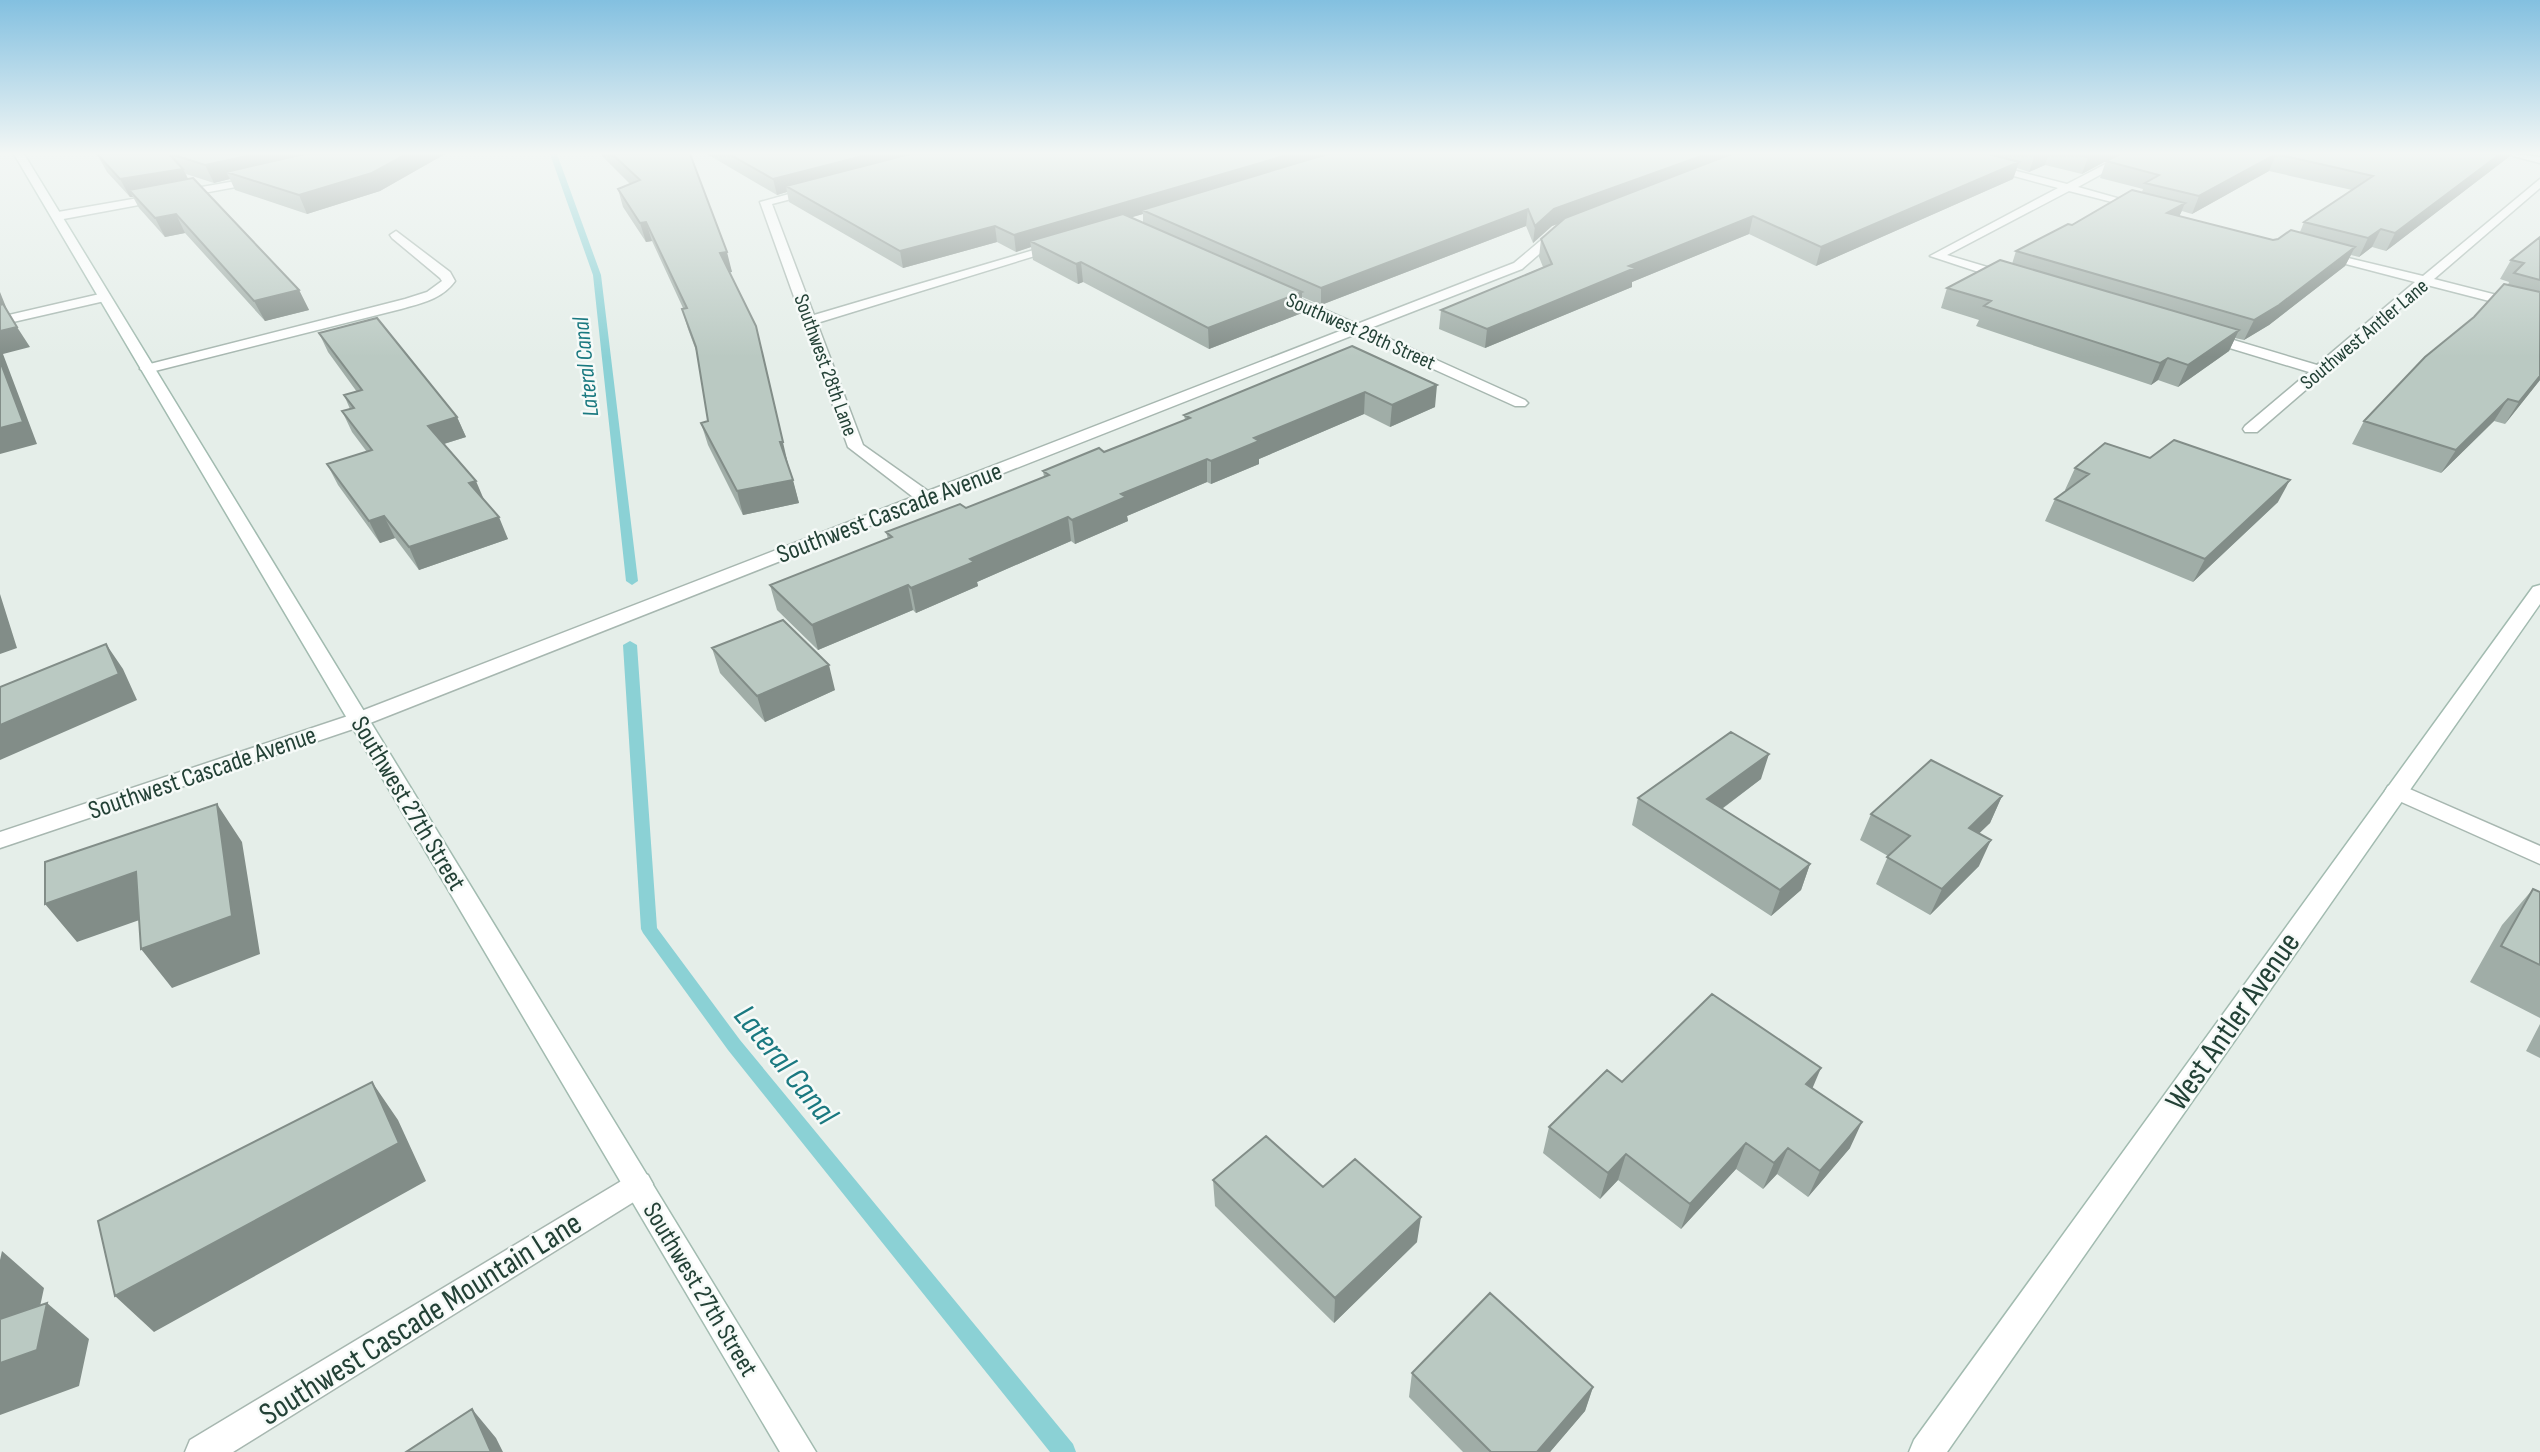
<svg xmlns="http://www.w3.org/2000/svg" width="2540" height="1452" font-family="'Sofia Sans Condensed',sans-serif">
<rect width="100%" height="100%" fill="#e5eee9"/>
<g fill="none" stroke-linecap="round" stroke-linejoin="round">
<path fill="#8bd1d5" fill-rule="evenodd" d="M550,154H557L601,275L638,581L632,585L626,581L593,275Z
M630,641L637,645L657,928L740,1040L1073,1444L1076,1452H1050L728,1050L643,933L641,929L623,645Z"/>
<defs>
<path id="street" d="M1933,154H1950L2067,184L2125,154H2138L2078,187L2149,207L2143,210L2069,191L1947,255L2014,275L2015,278L2009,282L1930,256L2058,188Z
M2512,154L2540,157V163L2513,156Z
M259,177L263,178V182L58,220L52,216L58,212Z
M2540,179V188L2434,279L2540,306V314L2427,285L2257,432H2245L2243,429L2245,426L2309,372L2200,339V333H2210L2317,365L2415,282L2319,257V251L2423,276Z
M814,187L820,190L818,192L772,204L814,315L1054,244H1062L1064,247L817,323L863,445L928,491L1345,329L1271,296V290H1281L1357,324L1514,263L1558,226L1568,229L1522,269L1368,329L1525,400L1528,403L1525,406H1515L1356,334L365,725L0,848V832L351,715L913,497L848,447L760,202Z
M396,231L450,272L455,281C442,299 422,303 401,309L147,373L140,369L142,366L405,299L427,292L442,281L440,278L392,238L390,235Z
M104,293L109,294V300L0,325V317Z
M2396,783L2540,846V864L2388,796L2385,791L2388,786Z
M638,1171L648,1175L653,1184L648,1193L233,1452H185L190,1440Z"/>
<path id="secondary" d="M14,154H24L816,1452H780Z
M2540,585V604L1947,1452H1909L1914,1440L2533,587Z"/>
</defs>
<use href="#street" stroke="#a7b7b0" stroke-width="3"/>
<use href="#secondary" stroke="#a2bbb0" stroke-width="3"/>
<use href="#street" fill="#fff" fill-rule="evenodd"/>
<use href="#secondary" fill="#fff" fill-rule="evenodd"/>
</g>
<path fill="#a0ada7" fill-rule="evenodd" d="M97,154H445L380,191L307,214L235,190L230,179L214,183L186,174L188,179L299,290L309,310L265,321L185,233L165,237L139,208L133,197H130L107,172Z
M601,154H690L732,272H729L788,464L799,503L743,515L708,445L701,423L708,421L698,356L688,329L682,309L683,308L652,241L646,242L623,207L618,189L630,184L602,156Z
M707,154H2119L2082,174L2045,165L2029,172L2017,168L2013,179L1816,266L1749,234L1632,282V287L1485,348L1439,329L1441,310L1543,267L1539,257L1541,239L1560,223L1552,226L1533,243L1526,226L1321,305L1302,297V313L1209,349L1083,282L1078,284L1033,260L1031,247L1016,252L997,242L903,268L789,202L787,192L777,195ZM1143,214V223L1131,217Z
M2120,154H2511L2510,156L2386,251L2372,247L2359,257L2351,255L2345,266L2269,325L2244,340L2235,338L2229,351L2178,387L2158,380L2151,385L1976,326L1979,320L1941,308L1947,288L2012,264L2016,251L2142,192L2143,189L2100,178L2106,161ZM2269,171L2352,190L2304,222L2300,232L2278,239L2273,240L2179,216L2182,211L2192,214Z
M2540,237V380L2505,424L2494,421L2441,473L2352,444L2364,421L2508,285L2509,282L2500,279L2511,260Z
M319,333L457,417L466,437L444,444L484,500L508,539L419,570L395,538L380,543L338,485L327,464L367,452L352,432L342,411L350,409L344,395L357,392L328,352Z
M1352,346L1435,407L1390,427L1364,414L1259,459V464L1211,484L1207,482L1127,516L1128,521L1075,544L1071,541L977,582L978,586L916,613L913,610L818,650L777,610L770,585L888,539L886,532L966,508L1044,477L1043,471L1104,452L1185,420L1184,415Z
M2075,468L2278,502L2193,582L2045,521L2055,499L2066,490H2065Z
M712,648L835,690L765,722L720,673Z
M1761,779L1722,809L1810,864L1801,890L1771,916L1632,825L1638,798Z
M2002,796L1990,823L1979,833V866L1930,915L1876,884L1888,856L1860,840L1871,814Z
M2533,889L2540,892V1018L2470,982L2502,925Z
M2540,1024V1058L2526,1051Z
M1622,1082L1813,1088L1850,1148L1808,1197L1777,1174L1763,1189L1736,1169L1681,1229L1618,1180L1600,1199L1543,1153L1549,1127Z
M1213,1180L1323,1187L1417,1242L1334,1323L1215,1206Z
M1412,1373L1593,1387L1585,1411L1550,1452H1463L1409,1397Z"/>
<path fill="#828d88" d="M257,154H305L226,172L230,179L214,183L205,165Z
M407,154H445L380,191L307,214L299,195Z
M871,154H932L786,186L787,192L777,195L773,179Z
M1291,154H1342L1142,210L1143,214L1039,245L1030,241L1031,247L1016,252L1014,235Z
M1707,154H1746L1552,226L1533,243L1535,226L1554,209Z
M2037,154H2048L2045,165L2029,172L2035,155Z
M2093,154H2119L2082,174L2088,157Z
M2276,154L2269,171L2192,214L2199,196Z
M2500,154H2511L2510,156L2386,251L2395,233Z
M2019,162L2013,179L1816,266L1821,247Z
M183,169L192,187L129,190L133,197H130L120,179Z
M2185,203L2177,222L2167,213Z
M1528,209L1526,226L1321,305V288Z
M176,214L185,233L165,237L155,218Z
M1753,216L1749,234L1632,282V287L1485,348L1487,329L1629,266Z
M646,222L652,241L646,242L640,223Z
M995,226L997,242L903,268L900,251Z
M2381,229L2372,247L2359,257L2368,238Z
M2355,247L2345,266L2269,325L2244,340L2254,320Z
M727,252L732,272L725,273L720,253Z
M1081,262L1083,282L1078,284L1076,264Z
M299,290L309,310L265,321L254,301Z
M0,292L8,312L0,315Z
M1302,292V313L1209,349L1208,328Z
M17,327L30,347L3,354L37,444L0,454V331Z
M2239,330L2229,351L2178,387L2188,365Z
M761,347L788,464L786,465L780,442Z
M2168,358L2158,380L2151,385L2160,363Z
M2540,376V380L2505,424L2519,402Z
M1437,385L1435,407L1390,427L1392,405Z
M1365,392L1364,414L1259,459V464L1211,484V461L1254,438Z
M2508,399L2494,421L2441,473L2456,450Z
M457,417L466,437L437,446L428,426Z
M1207,459V482L1127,516L1128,521L1075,544L1072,520L1121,494Z
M793,480L799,503L743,515L737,491Z
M2290,480L2278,502L2193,582L2205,559Z
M476,481L485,502L469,483Z
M384,516L395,538L380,543L369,521Z
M499,517L508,539L419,570L409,547Z
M1068,517L1071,541L977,582L978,586L916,613L911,588L970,559Z
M908,585L913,610L818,650L812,625Z
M0,594L17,648L0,654Z
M106,644L123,669L137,700L0,760V725Z
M829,665L835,690L765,722L757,696Z
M1769,754L1761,779L1700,825L1707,799Z
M2002,796L1990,823L1958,854L1969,828Z
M217,804L242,842L260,954L172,988L141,949Z
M1991,840L1979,866L1930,915L1942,889Z
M1810,864L1801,890L1771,916L1780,890Z
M136,872L165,911L77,942L45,904Z
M1821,1068L1810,1094L1806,1084Z
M372,1082L398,1120L426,1181L154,1332L115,1296Z
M1862,1122L1850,1148L1808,1197L1820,1171Z
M1746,1143L1736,1169L1681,1229L1690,1204Z
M1788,1148L1777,1174L1763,1189L1774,1163Z
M1626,1154L1618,1180L1600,1199L1608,1173Z
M1421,1217L1417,1242L1334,1323L1335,1298Z
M2,1251L44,1288L30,1353L47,1303L89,1339L79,1386L0,1415V1260Z
M1593,1387L1585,1411L1550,1452H1537Z
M472,1409L496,1438L503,1452H491Z"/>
<path fill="#bac9c2" stroke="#828d88" stroke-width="2" d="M97,154H169L183,169L120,179Z
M171,154H257L205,165Z
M304,154H407L372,173L299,195L226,172Z
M612,154H690L727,252L720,253L756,326L783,442H780L793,480L737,491L701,423L708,421L696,347L682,309L687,308L646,222L640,223L618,189L640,180Z
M729,154H871L773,179Z
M910,154H1291L1014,235L995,226L900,251L786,186Z
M1327,154H1707L1554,209L1535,226L1528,209L1321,288L1142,210Z
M1731,154H1989L2019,162L1821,247L1753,216L1629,266L1635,268L1487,329L1441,310L1552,264L1541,239L1565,218Z
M2075,154H2093L2088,157Z
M2120,154H2500L2395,233L2381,229L2368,238L2304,222L2373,176L2276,154L2199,196L2145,183L2159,175L2106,161Z
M193,178L299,290L254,301L176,214L155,218L129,190Z
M2132,190L2185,203L2167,213L2273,240L2278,239L2291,230L2355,247L2279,305L2254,320L2016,251L2068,224L2072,225Z
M1123,214L1302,292L1208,328L1081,262L1076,264L1030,241Z
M2540,237V280L2514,273L2524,263L2511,260Z
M2000,260L2239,330L2188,365L2168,358L2160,363L1984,306L1991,301L1947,288Z
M2504,284L2540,292V376L2519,402L2508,399L2456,450L2364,421L2425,357L2474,317Z
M3,304L17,327L0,331V305Z
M377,318L457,417L428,426L476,481L469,483L499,517L409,547L384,516L369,521L327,464L372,450L342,411L354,408L344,395L362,390L319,333Z
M1352,346L1437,385L1392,405L1365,392L1254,438L1259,441L1211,461L1207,459L1121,494L1126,497L1072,520L1068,517L970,559L974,562L911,588L908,585L812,625L770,585L892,537L886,532L960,504L966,508L1049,475L1043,471L1099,448L1104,452L1190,418L1184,415Z
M0,361L23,422L0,428Z
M2174,440L2290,480L2205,559L2055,499L2089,474L2075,468L2105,443L2150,458Z
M783,620L829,665L757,696L712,648Z
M106,644L119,674L0,725V687Z
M1731,732L1769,754L1707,799L1810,864L1780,890L1638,798Z
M1931,760L2002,796L1969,828L1991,840L1942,889L1887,857L1910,836L1871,814Z
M217,804L232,916L141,949L136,872L45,904V862Z
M2533,889L2540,892V965L2501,946Z
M1712,994L1821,1068L1806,1084L1862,1122L1820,1171L1788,1148L1774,1163L1746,1143L1690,1204L1626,1154L1608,1173L1549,1127L1607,1070L1622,1082Z
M372,1082L399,1143L115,1296L98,1221Z
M1266,1136L1323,1187L1355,1159L1421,1217L1335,1298L1213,1180Z
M1490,1293L1593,1387L1537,1452H1491L1412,1373Z
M47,1303L37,1350L0,1363V1319Z
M472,1409L491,1452H406Z"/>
<linearGradient id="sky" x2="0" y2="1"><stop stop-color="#83c0e0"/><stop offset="0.43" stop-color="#f3f7f5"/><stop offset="1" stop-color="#f3f7f5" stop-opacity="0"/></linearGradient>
<rect width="2540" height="357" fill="url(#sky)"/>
<g text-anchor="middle" stroke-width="5" stroke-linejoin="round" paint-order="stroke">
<g font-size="21" fill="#234136" stroke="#f6faf8">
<text transform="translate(1361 331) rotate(24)" y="7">Southwest 29th Street</text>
<text transform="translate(2364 334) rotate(-40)" y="7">Southwest Antler Lane</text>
<text transform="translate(826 365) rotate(70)" y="7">Southwest 28th Lane</text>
</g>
<g font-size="23" font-style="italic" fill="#1a7980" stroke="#f6faf8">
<text transform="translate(585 367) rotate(-96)" y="8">Lateral Canal</text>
</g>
<g font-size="26" fill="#234136" stroke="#f6faf8">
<text transform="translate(889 512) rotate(-21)" y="9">Southwest Cascade Avenue</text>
<text transform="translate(202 772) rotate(-19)" y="9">Southwest Cascade Avenue</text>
<text transform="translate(409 803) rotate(59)" y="9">Southwest 27th Street</text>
<text transform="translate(701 1289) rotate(59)" y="9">Southwest 27th Street</text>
</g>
<g font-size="32" fill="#234136" stroke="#f6faf8">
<text transform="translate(2232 1021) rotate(-55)" y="11">West Antler Avenue</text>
<text transform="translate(420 1318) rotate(-32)" y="11">Southwest Cascade Mountain Lane</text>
</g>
<g font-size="33" font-style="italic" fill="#1a7980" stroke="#f6faf8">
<text transform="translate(787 1064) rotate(51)" y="12">Lateral Canal</text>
</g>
</g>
</svg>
